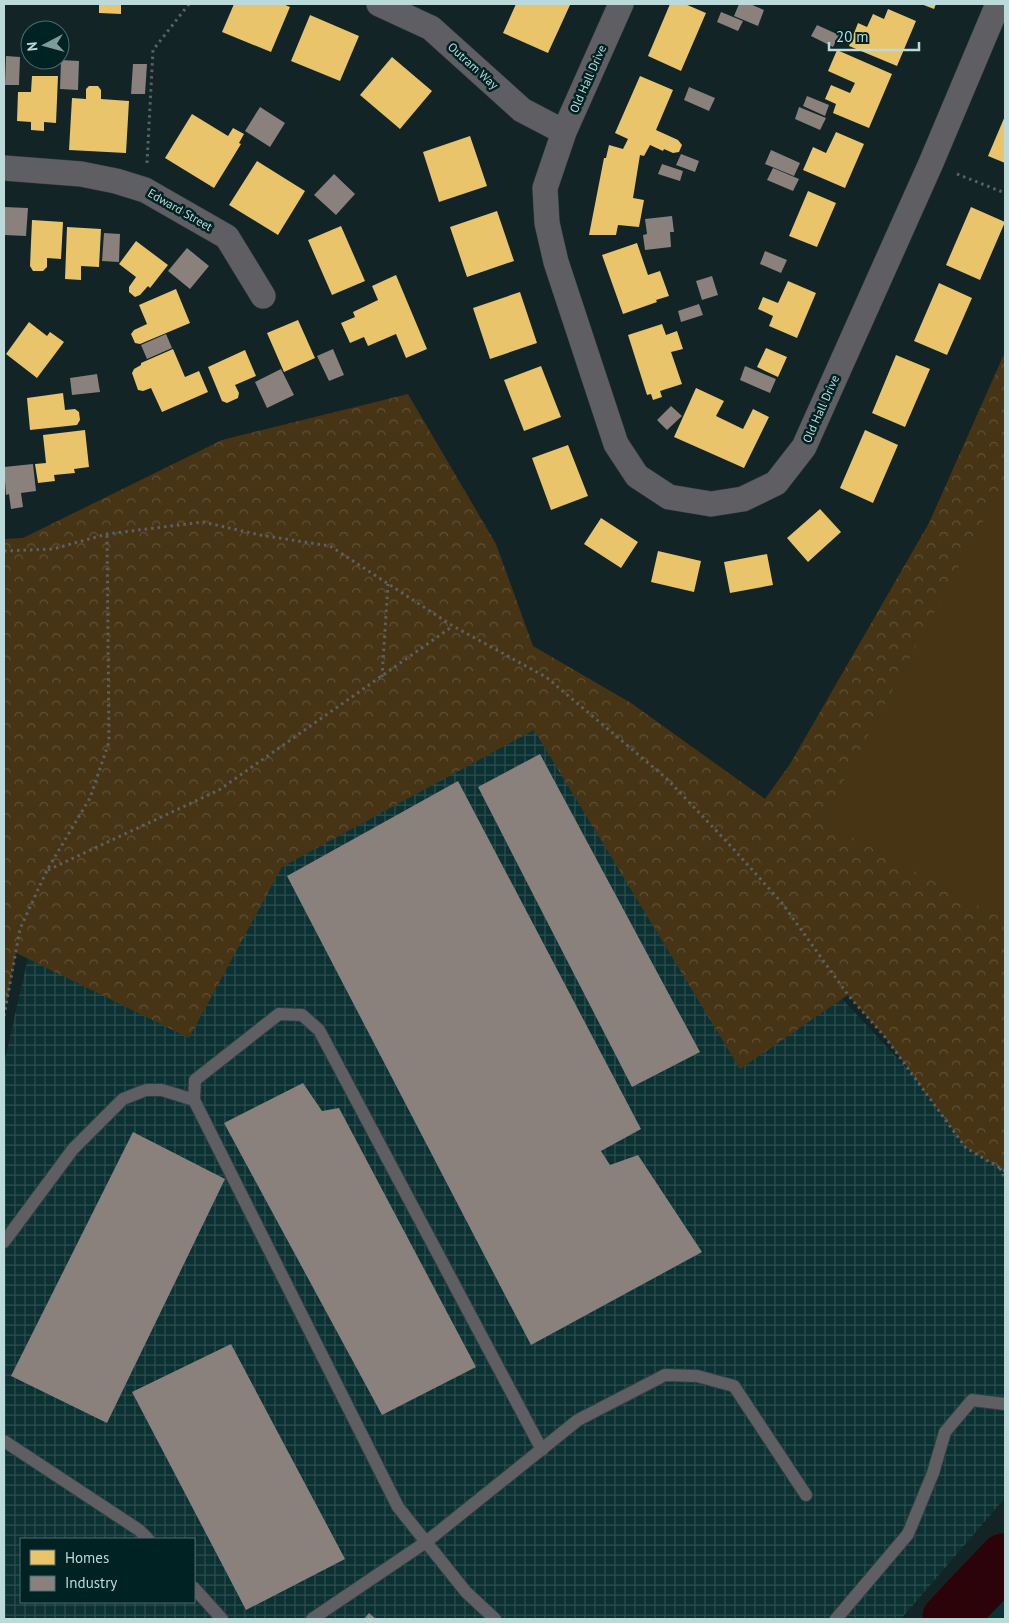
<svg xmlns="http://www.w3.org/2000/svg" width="1009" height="1623" font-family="'PT Sans',sans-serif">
<defs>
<pattern id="industrial-grid" width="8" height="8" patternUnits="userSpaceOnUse" patternTransform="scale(1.25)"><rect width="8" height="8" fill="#0b3132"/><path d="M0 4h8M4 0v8" fill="none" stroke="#2d4e4f"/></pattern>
<pattern id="park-crowns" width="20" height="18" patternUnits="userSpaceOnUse" patternTransform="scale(1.25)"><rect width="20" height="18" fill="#463415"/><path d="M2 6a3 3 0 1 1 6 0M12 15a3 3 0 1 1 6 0" fill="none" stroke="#5f5136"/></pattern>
</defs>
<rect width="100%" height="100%" fill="#122425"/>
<path fill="#0b3132" d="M1005,1594V1619H982Z"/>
<path fill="url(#industrial-grid)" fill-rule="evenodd" d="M540,718L832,988L1005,1174V1498L901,1619H4V1063L30,949L283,854ZM21,1539H194V1602H21Z"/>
<path fill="url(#park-crowns)" d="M1005,352V1171L966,1148L885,1037L848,995L740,1069L534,730L282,867L189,1038L16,953L4,1016V539L23,538L222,440L408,394L496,544L533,646L631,703L765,799L790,764L929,523Z"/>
<path fill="#463415" d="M1005,481V920L822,821Z"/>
<path fill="#e9c46a" d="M99,4H121V14L99,13Z
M234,4H283L290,7L271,52L222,32Z
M516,4L570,5L548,53L503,33Z
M670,4H685L706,13L681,71L648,56Z
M921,4H936L934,9Z
M888,9L916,21L897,66L849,46L858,23L867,27L873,14L884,19Z
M310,15L359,36L340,81L291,61Z
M837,50L892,74L869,128L833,113L836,104L825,99L831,85L850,93L855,83L828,71Z
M392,57L432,91L400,129L360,95Z
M32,76H58L56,123L44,122V131L31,130V122L17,121L18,92H31Z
M640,76L673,90L656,130L678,140L682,145L679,152L673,153L664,149L663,151L650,145L644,156L640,155L633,198L644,200L639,227L618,225L616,235H589L604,158H606L609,145L623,149L628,139L615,133Z
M89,86H98L101,90V99L129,101L126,153L69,150L72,98L86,99V89Z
M192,114L228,136L233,128L244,134L239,143L241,144L214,188L165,158Z
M1005,116V163L988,156Z
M836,132L864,144L845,188L803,170L813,147L826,153Z
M470,136L487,186L439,202L423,152Z
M257,161L305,191L278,235L229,205Z
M808,191L836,203L817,247L789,236Z
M971,207L1005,222L980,280L946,265Z
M497,211L514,261L467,277L450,227Z
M32,220L63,222L61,259L47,258V267L43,271H33L30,266Z
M341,226L365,281L332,295L308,240Z
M67,227L101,229L99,267L81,266V280L65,279Z
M136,241L168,265L150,288L148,286L140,295L135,297L129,292V287L136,277L119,264Z
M637,243L648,275L660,271L669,296L656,300L657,302L623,314L602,255Z
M396,275L427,349L406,358L396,334L368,346L364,337L350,343L341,323L355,317L353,312L378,300L372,286Z
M788,281L816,293L797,338L769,326L773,316L758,309L763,297L778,303Z
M939,283L972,298L947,355L914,341Z
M176,289L190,323L140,344L135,343L131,334L134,330L147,324L139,305Z
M520,292L537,343L490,359L473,308Z
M298,320L315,358L284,372L267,333Z
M29,322L47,336L50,332L64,342L37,378L6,354Z
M662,324L666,335L677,331L683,349L671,352L682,384L660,391L662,397L653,400L651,394L647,395L628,335Z
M766,348L787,357L778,377L757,367Z
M173,349L185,377L199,371L208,392L162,412L151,388L143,391L138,390L132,373L134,369L141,365V363Z
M245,350L256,376L235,385L239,393L238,398L227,403L222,401L208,367Z
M896,355L930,369L905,427L872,413Z
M541,366L561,417L524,431L504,380Z
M696,388L724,401L716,416L743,429L753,409L769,417L744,468L674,437Z
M63,393L65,410L75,409L79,412L80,420L77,425L30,430L27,398Z
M85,430L89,467L74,469L75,473L54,475L55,481L38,483L35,464L46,463L43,435Z
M865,430L898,445L873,503L840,488Z
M568,445L588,496L551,510L532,458Z
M820,509L841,532L808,562L787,538Z
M601,518L638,542L621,568L584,544Z
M658,551L701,561L694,592L651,582Z
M767,554L773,585L730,593L724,562Z"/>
<path fill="#8a817c" d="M739,4H750L764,10L758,26L734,16Z
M721,12L743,21L738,31L717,22Z
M817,25L839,35L833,47L811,36Z
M6,56L20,57L19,85H5Z
M61,60L79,61L78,90L60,89Z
M133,64H147L145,94H131Z
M689,87L715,98L709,111L684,100Z
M807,96L829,105L825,116L803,106Z
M260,107L285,123L270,147L245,131Z
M799,107L826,118L820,130L795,119Z
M771,150L800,163L794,176L765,164Z
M681,154L699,161L695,172L676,165Z
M662,164L683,171L680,181L658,174Z
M773,168L799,179L793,191L767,180Z
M334,174L355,194L336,215L314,195Z
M4,207L28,208L26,236L4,235Z
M672,216L674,232H670L671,247L645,250L643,235L647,234L645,219Z
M104,233L120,234L119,262L102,261Z
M187,248L209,266L190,289L168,271Z
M765,251L787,260L781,273L760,264Z
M712,276L718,295L702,300L696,281Z
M699,304L703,315L681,322L678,311Z
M166,334L172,348L147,359L141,345Z
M333,349L344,375L329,381L317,356Z
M745,366L776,379L770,393L740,380Z
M281,369L294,395L267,408L255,382Z
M97,374L100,392L72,395L70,378Z
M671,406L682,416L667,430L657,420Z
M33,464L36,491L21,493L23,507L11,509L9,494L6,495L4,467Z
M540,754L700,1052L632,1087L478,787Z
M458,781L641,1129L601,1151L610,1165L638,1155L702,1252L531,1345L287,876Z
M303,1083L322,1111L339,1108L476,1367L382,1415L224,1123Z
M133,1132L225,1179L107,1423L11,1376Z
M231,1344L345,1559L246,1610L132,1392Z
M369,1613L376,1619H364Z"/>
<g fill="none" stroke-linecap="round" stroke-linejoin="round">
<path stroke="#2b0309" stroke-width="54" d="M949,1619L1005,1560"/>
<defs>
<path id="service" d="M4,1242L73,1149L123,1099L146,1090H162L194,1100
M4,1441L139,1530L148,1539
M194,1588L222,1619
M312,1619L426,1542L578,1420L665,1375L697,1376L734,1386L806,1495
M495,1619L466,1592L398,1507L194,1100L195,1080L279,1014L302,1015L319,1030L542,1450
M836,1619L908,1534L933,1473L945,1432L972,1400L1005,1404"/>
<path id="minor" d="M379,4L431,28L522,110L564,132
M621,4L564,132L545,188L547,223L556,262L616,444L637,476L669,497L711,504L743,499L776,483L804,447L931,163L998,4
M4,168L81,174L116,181L145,190L227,237L263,296"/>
</defs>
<use href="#service" stroke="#2f3f40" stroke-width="14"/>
<use href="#minor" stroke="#2f3f40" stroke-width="26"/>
<path stroke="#5c6063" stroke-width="3" stroke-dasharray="2.5 4" stroke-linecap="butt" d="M147,163L153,50L189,4
M957,174L1005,193
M4,551L53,549L107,534L203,522L260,535L330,546L453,626L546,677L666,778L728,843L782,903L848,995L885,1037L966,1148L1005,1171
M382,677L388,584
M48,870L219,790L453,626
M4,1016L20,929L47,870L90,798L109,742L107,534
M1000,1168L1005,1179"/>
<use href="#service" stroke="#5e5e63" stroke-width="12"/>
<use href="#minor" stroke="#5e5e63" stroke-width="25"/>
</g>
<g text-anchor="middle" stroke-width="5" stroke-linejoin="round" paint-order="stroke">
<g font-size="12" fill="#bcdada" stroke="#012223">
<text transform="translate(473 66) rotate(42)" y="4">Outram Way</text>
<text transform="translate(588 79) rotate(-66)" y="4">Old Hall Drive</text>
<text transform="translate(180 210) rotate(30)" y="4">Edward Street</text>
<text transform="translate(821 409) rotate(-66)" y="4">Old Hall Drive</text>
</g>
</g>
<rect width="1009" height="1623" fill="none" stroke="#bcdada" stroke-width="10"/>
<rect x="20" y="1538" width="175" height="65" fill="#012223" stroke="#4c6c6c"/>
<rect x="30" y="1550" width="25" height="15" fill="#e9c46a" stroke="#4c6c6c"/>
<text x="65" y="1563" font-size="15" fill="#bcdada">Homes</text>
<rect x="30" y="1576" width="25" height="15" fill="#8a817c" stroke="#4c6c6c"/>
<text x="65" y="1588" font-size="15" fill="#bcdada">Industry</text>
<g transform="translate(45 45) rotate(264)"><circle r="24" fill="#012223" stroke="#4c6c6c"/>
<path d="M0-4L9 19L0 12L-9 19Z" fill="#809a9b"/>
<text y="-8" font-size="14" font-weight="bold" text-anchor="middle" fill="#bcdada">N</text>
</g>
<path d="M829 42v8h90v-8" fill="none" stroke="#bcdada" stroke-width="2.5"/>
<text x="836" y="42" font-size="15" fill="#bcdada" stroke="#012223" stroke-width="4" paint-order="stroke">20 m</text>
</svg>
